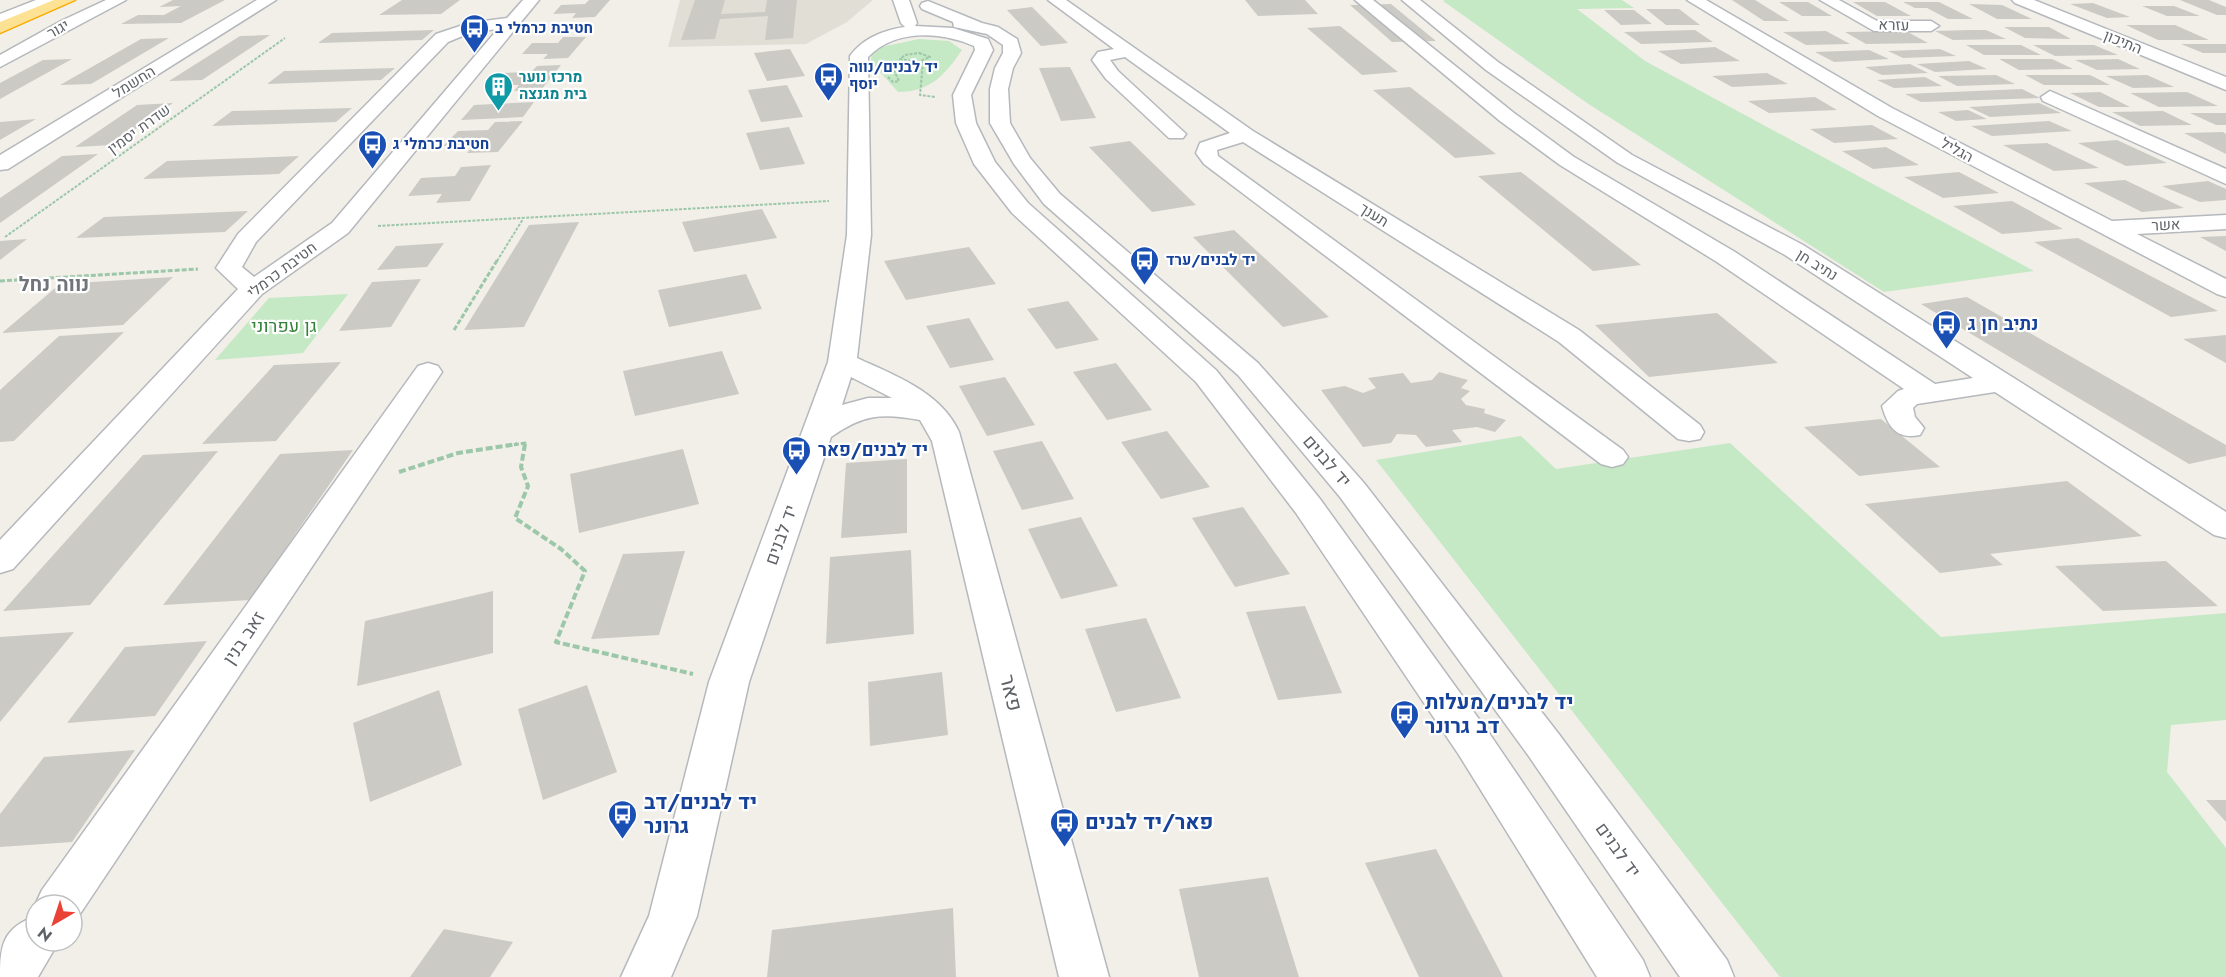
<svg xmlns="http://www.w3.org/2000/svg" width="2226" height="977" font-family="Jost,Heebo,sans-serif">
<rect width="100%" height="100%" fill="#f1efe8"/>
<path fill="#e1ded6" d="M680,0H873L847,22L806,44L668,47Z"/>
<path fill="#c5e8c5" d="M1445,0H1622L1634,8L1577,9L1645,61L2034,271L1884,292L1587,103L1443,1Z
M919,39L949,41L962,50C945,75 930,92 898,92L871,62L872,49Z
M348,294L303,353L215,360L269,298Z
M1521,436L1556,469L1730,443L1941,637L2226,613V720L2171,725L2167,772L2226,848V977H1780L1376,460Z"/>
<path fill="#cccac5" d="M173,0H225L181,23L121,24L138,15H164L181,6L159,7Z
M402,0H460L441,14L379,15Z
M589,0H610L595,17L572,18L576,13L553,14L561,5L585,4Z
M695,0H725L721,14L765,12L767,0H797L793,38L765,40L768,16L720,19L715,39L681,40Z
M1245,0H1305L1318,14L1258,16Z
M1732,0H1755L1789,21H1764Z
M2180,0H2209L2226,7V15H2217Z
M1779,2H1808L1832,16H1802Z
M1853,2H1885L1911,16H1877Z
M1903,2H1939L1973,19H1948L1927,8H1915Z
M2093,3L2130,17L2107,18L2070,4Z
M1391,4L1436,41L1392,42L1350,5Z
M1969,4L2002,5L2032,19H1997Z
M2142,6H2174L2200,16H2167Z
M1032,7L1068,43L1041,46L1007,10Z
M1646,9H1679L1700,25H1666Z
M1604,10H1634L1652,24L1621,25Z
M2126,25H2175L2209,40H2158Z
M1340,26L1398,72L1362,75L1307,28Z
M2004,27H2049L2071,39L2025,38Z
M434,30L422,40L318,43L332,33Z
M1695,30L1713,42L1641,44L1624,32Z
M1970,30H1986L2006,39L1953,40L1935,31Z
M1826,31L1850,44L1806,45L1783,32Z
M1906,31L1928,43L1866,44L1845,32Z
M270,35L202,80L169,81L240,36Z
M563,37H586L568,58L543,59L548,54H522L532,43H558Z
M169,38L91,84L60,85L141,39Z
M2181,44H2226V53H2203Z
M1966,45H2021L2041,55H1984Z
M2033,45H2094L2118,55L2055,56Z
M1715,47L1740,61L1681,64L1658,51Z
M790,49L805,76L767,81L754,53Z
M1940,49L1956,56L1903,58L1888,51Z
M1869,50L1889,59L1834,62L1815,52Z
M72,59L0,99V83L43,60Z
M1999,59H2052L2073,69L2019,70Z
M2118,59L2140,69L2097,70L2075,60Z
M1969,61L1987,69L1935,72L1917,64Z
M1910,64L1928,73L1882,75L1865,67Z
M561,65L541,90L514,91L519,85H492L503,73L531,72L537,66Z
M1070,67L1096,118L1061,121L1039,68Z
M395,68L381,80L267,84L284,71Z
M1767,73L1788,84L1732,87L1712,76Z
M1996,75L2015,84L1957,86L1938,76Z
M2025,75H2090L2110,85H2044Z
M2147,75L2174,87L2133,88L2106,76Z
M1925,77L1942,86L1894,88L1877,80Z
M787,85L803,117L761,122L748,90Z
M1410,87L1496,154L1455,158L1373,90Z
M2022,89L2040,98L1921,102L1905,94Z
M2100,92L2130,107H2099L2070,93Z
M2187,92L2218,106L2159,107L2130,93Z
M1815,97L1837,110L1769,113L1748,101Z
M534,102L523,117L461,120L474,105Z
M173,103L113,145L75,147L137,105Z
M2039,103L2061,113L1990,117L1969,107Z
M352,108L336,122L212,126L232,111Z
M1968,110L1987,119L1956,121L1938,112Z
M2163,111L2192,125L2140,126L2112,112Z
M2190,113H2226V125H2216Z
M36,119L0,140V122Z
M523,121L498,152L467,153L474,145L443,146L458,131L488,130L495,122Z
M2049,121L2072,131L1992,136L1971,126Z
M1872,125L1898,139L1834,143L1810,129Z
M789,127L805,164L760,170L746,133Z
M2223,132L2226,134V154L2184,133Z
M2117,140L2167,163L2126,166L2078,143Z
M1130,141L1196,205L1152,212L1089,147Z
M2047,143L2099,168L2054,171L2003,145Z
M1886,147L1919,165L1873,169L1842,151Z
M98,154L0,223V198L62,156Z
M299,156L279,174L143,179L167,161Z
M491,165L470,201L436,203L442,194L408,196L421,178L455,176L461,167Z
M1521,172L1641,265L1593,271L1478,176Z
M1959,172L1999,193L1943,198L1904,177Z
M2125,180L2184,208L2142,212L2084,183Z
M2208,181L2226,189V200L2200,202L2162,186Z
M2012,201L2063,229L2002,234L1953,206Z
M762,209L777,238L694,252L682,222Z
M248,211L225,232L76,238L104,217Z
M579,222L524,327L464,330L529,225Z
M1234,230L1329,317L1283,327L1193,237Z
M2226,236V251L2200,237Z
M2078,238L2145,273L2218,311L2171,317L2034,242Z
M27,239L0,260V241Z
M444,243L427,267L377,270L396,246Z
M969,247L996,284L906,300L884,261Z
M746,274L762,309L669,327L658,290Z
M173,277L123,325L2,333L60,284Z
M421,279L391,327L339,331L372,282Z
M1967,297L2226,445V456L2189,464L1921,304Z
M1068,301L1099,340L1056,349L1027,309Z
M1717,313L1778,363L1649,377L1595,325Z
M969,318L994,360L950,368L926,326Z
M124,332L14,441L0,442V390L59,336Z
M2226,335V363L2183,339Z
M722,351L739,394L635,416L623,371Z
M341,362L276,441L202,444L274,365Z
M1116,363L1152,410L1107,420L1073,372Z
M1439,372L1468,380L1461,388L1470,391L1461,399L1466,405L1485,409L1484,413L1506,420L1495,432L1477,427L1452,430L1462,442L1426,447L1416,435L1397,434L1391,443L1363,447L1321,390L1345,386L1363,393L1376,388L1368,378L1403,373L1411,383L1432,380Z
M1005,377L1035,425L987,436L959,386Z
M1881,419L1940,467L1859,476L1804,427Z
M1167,431L1210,487L1161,499L1121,442Z
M1042,441L1074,499L1022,510L993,451Z
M683,449L699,504L579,533L570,474Z
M353,450L250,600L163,605L280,454Z
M218,451L90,605L3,611L143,455Z
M907,459V533L841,538L846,463Z
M2067,481L2142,536L1990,554L2003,565L1940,573L1865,504Z
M1243,507L1290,574L1235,587L1192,518Z
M1081,517L1118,586L1061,599L1028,529Z
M911,550L914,634L826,644L830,557Z
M685,551L659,635L591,639L623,554Z
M2166,561L2218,606L2103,611L2055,566Z
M493,591V653L357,686L365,621Z
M1305,606L1342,693L1278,700L1246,612Z
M1146,618L1181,698L1116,712L1085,629Z
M74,632L0,722V637Z
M207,641L155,716L67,723L125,647Z
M942,672L948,735L870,746L868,682Z
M587,685L617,772L543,800L518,709Z
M439,690L462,765L370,802L353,723Z
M135,750L72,842L0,847V814L44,757Z
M2206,800H2226V822Z
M1436,849L1503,977H1419L1365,863Z
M1268,877L1299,977H1199L1179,889Z
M953,908L956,977H767L772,930Z
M444,929L513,942L490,977H410Z"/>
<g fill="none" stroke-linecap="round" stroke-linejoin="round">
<defs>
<path id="minor" d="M36,0H58L55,3L0,25V14Z
M106,0H126L0,67V55L61,21Z
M257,0H276L8,169L0,170V155Z
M523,0H539L348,233L262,294L13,569L0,573V540L238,289L216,268L238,234L436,34L469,23L507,18ZM498,29L332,223L254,277L242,267L256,242L448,42L472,32Z
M893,0H909L917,23L915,26L953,28L988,39L993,50L971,95L976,123L995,162L1028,203L1216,370L1320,499L1489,733L1643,960L1650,977H1597L1459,755L1296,513L1196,382L1012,213L974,164L956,123L953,95L975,50L974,46C941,31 895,29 868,57L871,235L857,358C894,375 941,392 959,432L1109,977H1059L932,441L920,420C882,413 863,414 831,437L749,682L697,916L671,977H621L649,916L709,682L828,362L847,235L850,56C863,38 884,30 905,27L901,23ZM851,377L892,398H868L842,405Z
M1048,0H1066L1253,131L1579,330L1700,425L1704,432L1700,439L1689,441L1678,439L1559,342L1243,142L1217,150L1218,156L1623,450L1628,457L1623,464L1612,467L1601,464L1204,164L1196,153L1200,143L1230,133L1125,57L1110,60L1118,71L1186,134L1183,138H1169L1106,79L1092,60L1098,52L1114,49Z
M1355,0H1373L1514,113L1574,157L1735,252L1935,384L1973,378L1785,255L1618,163L1486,70L1402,0H1420L1498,62L1632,155L1803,245L2226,512V538L2214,535L1995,392L1917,404L1913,408L1915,417L1924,428L1920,435C1897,440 1888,427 1882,406L1898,391L1904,389L1717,262L1560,165L1500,121Z
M1687,0H1706L1892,108L2112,221L2226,215V229L2137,234L2226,279V297L2217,294L1878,116Z
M1820,0H1839L1877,21H1931L1939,26L1931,31H1874Z
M2012,0H2034L2226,77V90L2015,3Z
M928,1L982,23L998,27L1017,39L1021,53L1013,68L1008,89L1010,123L1030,158L1060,194L1258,363L1364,483L1558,733L1727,960L1734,977H1680L1528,755L1340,497L1238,375L1044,204L1014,164L990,123V89L995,68L1003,53V45L987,34L954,27L953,22L922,9L920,6L922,3Z
M2050,91L2226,169V184L2043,101L2041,97Z
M428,363L438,366L442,372L76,920L72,921V905H36V907L35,905L42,890L418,366Z
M36,916V941H59L38,977H0C0,945 3,928 36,916Z"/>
<path id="highway" d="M54,0H75L0,33V22Z"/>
</defs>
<use href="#minor" stroke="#b5b8bc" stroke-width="3"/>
<use href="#highway" stroke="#f9ab00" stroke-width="3"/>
<path stroke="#9cc7a9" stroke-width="2" stroke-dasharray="3 1.5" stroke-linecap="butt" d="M919,53L930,57L918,62L900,59L905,55Z
M923,62L920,95L935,97
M888,77L893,82L899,81L890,62
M378,226L829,201
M5,237L285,38
M497,261L523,219"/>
<path stroke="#9cc7a9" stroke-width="3" stroke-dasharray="5 2" stroke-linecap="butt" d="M0,281L198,269
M454,330L498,259
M507,446L525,443V446"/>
<path stroke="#9cc7a9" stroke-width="4" stroke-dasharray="7 3" stroke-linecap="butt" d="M525,444L521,467L528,486L515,518L561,549L585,571L556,642L693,674
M399,472L458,453L517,444"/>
<use href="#minor" fill="#fff" fill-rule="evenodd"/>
<use href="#highway" fill="#fde293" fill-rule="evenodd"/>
</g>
<defs>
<symbol id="bus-pin" viewBox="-11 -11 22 30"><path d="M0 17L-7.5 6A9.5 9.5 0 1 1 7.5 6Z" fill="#1a4fb4" stroke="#fff"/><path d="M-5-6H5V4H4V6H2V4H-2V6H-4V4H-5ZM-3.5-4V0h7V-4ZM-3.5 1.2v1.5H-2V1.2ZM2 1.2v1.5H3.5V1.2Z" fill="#fff"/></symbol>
<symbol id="building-pin" viewBox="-11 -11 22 30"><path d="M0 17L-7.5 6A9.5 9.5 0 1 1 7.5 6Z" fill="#0f9aa8" stroke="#fff"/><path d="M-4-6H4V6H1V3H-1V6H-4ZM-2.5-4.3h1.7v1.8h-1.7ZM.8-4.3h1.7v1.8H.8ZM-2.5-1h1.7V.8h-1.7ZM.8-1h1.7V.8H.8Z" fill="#fff"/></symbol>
</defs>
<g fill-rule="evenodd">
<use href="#bus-pin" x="458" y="12" width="33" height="45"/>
<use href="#bus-pin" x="812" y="60" width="33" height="45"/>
<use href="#building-pin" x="482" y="70" width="33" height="45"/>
<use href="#bus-pin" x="356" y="128" width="33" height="45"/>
<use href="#bus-pin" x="1128" y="244" width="33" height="45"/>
<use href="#bus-pin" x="1930" y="308" width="33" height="45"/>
<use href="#bus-pin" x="780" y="434" width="33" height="45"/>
<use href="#bus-pin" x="1388" y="698" width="33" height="45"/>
<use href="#bus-pin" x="606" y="798" width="33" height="45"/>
<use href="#bus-pin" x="1048" y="806" width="33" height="45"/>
</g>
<g text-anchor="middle" stroke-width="4.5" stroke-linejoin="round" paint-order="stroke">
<g font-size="15" fill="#5f6368" stroke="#fff">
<text transform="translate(1894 25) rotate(2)" y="5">עזרא</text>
<text transform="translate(58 29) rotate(-29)" y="5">יגור</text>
<text transform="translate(2123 42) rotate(22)" y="5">התיכון</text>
<text transform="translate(134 82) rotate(-32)" y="5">החשמל</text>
<text transform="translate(139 129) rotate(-36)" y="5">שדרת יסמין</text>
<text transform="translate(1957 150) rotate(28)" y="5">הגליל</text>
<text transform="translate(1374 215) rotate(32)" y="5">תענך</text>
<text transform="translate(2166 225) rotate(-3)" y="5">אשר</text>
<text transform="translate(1817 265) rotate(32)" y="5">נתיב חן</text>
<text transform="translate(282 270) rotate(-37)" y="5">חטיבת כרמלי</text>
</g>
<g font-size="15" font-weight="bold" fill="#164399" stroke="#fff" text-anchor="start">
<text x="495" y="33">חטיבת כרמלי ב</text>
<text x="849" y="72">יד לבנים/נווה<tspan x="849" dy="17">יוסף</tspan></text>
<text x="393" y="149">חטיבת כרמלי ג</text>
<text x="1166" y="265">יד לבנים/ערד</text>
</g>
<g font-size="15" font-weight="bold" fill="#0d838f" stroke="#fff" text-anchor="start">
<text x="519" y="82">מרכז נוער<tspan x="519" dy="17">בית מגנצה</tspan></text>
</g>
<g font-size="18" font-weight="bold" fill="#164399" stroke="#fff" text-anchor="start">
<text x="1968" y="330">נתיב חן ג</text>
<text x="818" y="456">יד לבנים/פאר</text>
</g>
<g font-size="18" fill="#348238" stroke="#fff">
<text x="284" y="332">גן עפרוני</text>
</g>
<g font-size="18" fill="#5f6368" stroke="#fff">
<text transform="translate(1327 461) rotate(49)" y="6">יד לבנים</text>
<text transform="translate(781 535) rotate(-70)" y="6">יד לבנים</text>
<text transform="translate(244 638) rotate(-56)" y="6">זאב בנין</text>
<text transform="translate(1618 850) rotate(54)" y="6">יד לבנים</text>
</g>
<g font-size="20" font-weight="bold" fill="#70757a" stroke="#fff">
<text x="54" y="291">נווה נחל</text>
</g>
<g font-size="21" fill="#5f6368" stroke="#fff">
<text transform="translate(1011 693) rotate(76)" y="7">פאר</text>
</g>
<g font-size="21" font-weight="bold" fill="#164399" stroke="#fff" text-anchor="start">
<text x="1425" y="709">יד לבנים/מעלות<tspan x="1425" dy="24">דב גרונר</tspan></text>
<text x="644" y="809">יד לבנים/דב<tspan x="644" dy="24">גרונר</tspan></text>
<text x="1085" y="829">פאר/יד לבנים</text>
</g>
</g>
<g transform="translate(54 923) rotate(219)"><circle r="28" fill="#ffffff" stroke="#bfc1c3" stroke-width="1.5"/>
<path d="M0-4.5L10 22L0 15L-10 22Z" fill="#ea4335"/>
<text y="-9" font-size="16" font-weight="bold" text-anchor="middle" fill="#5f6368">N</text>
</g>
</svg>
